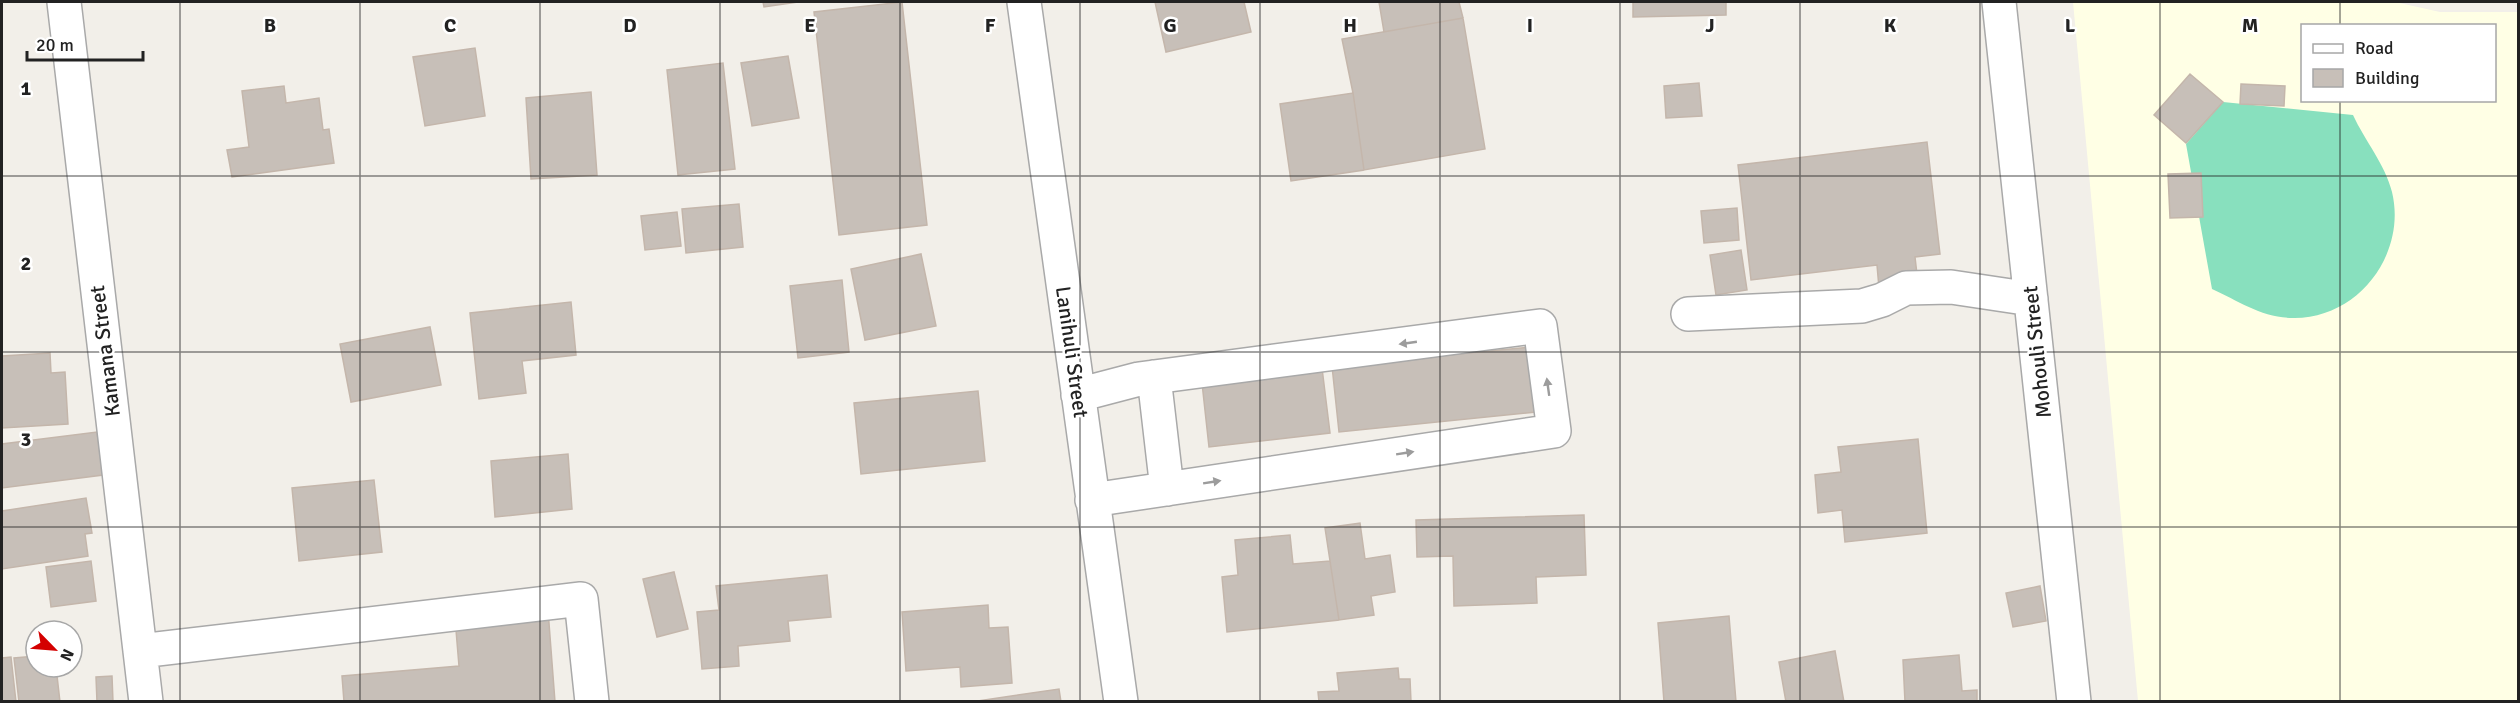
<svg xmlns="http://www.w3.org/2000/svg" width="2520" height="703" font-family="Signika,sans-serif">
<rect width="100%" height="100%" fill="#f2efe9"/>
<path fill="#ffffe5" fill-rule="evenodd" d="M2073,2H2395L2440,12H2518V701H2138ZM2302,26H2494V100H2302Z"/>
<path fill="#88e0be" d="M2223,102L2353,115C2365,141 2385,164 2392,192C2407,254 2358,319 2293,318C2262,318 2239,301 2212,289L2186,144Z"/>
<path fill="#c7bfb8" stroke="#c4b6ab" stroke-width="1.5" d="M763,2H798L764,7Z
M902,2L927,225L839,235L814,12Z
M1155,2H1244L1251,32L1166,52Z
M1379,2H1459L1463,18L1384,32Z
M1633,2H1726V15L1633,17Z
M1463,18L1485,149L1364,170L1353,93L1342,39Z
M475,48L485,116L425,126L413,57Z
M788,56L799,118L752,126L741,63Z
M723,63L735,169L678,175L667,70Z
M2190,74L2223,102L2186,143L2154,115Z
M1699,83L1702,116L1666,118L1664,86Z
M2241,84L2285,86L2284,106L2240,104Z
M284,86L286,103L319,98L323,130L329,129L334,163L232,177L227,150L249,147L242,91Z
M591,92L597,175L531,179L526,98Z
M1353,93L1364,170L1291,181L1280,104Z
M1927,142L1940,254L1915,257L1918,283L1879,288L1877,265L1751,280L1738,165Z
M2201,173L2203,217L2170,218L2168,174Z
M739,204L743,247L686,253L682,209Z
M1737,208L1739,240L1704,243L1701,211Z
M677,212L681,246L645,250L641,216Z
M1741,250L1747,290L1716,295L1710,255Z
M921,254L936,326L865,340L851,269Z
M842,280L849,352L798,358L790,286Z
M571,302L576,355L522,361L526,393L479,399L470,313Z
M430,327L441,385L351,402L340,344Z
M1530,347L1536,412L1339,432L1332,366Z
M50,353L51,373L65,372L68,424L2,428V356Z
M1322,368L1330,433L1209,447L1202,383Z
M978,391L985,461L861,474L854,403Z
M97,432L103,475L2,488V444Z
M1918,439L1927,533L1845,542L1842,510L1818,513L1815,475L1841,472L1838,447Z
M568,454L572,509L495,517L491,461Z
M374,480L382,552L299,561L292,488Z
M86,498L92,533L85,534L88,556L2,569V511Z
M1584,515L1586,575L1536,577L1537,603L1454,606L1453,556L1417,557L1416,520Z
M1360,523L1365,559L1390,555L1395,592L1371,596L1374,615L1339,620L1325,528Z
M1290,535L1293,564L1330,561L1339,620L1227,632L1222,577L1238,575L1235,540Z
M91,561L96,601L51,607L46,567Z
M674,572L688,629L657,637L643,579Z
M827,575L831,617L788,621L790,641L738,646L739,666L702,669L697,612L719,610L716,586Z
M2040,586L2046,621L2013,627L2006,593Z
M988,605L989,628L1008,627L1012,683L961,687L960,667L906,671L902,612Z
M548,610L555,702H344L342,676L459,666L455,618Z
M1729,616L1736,702H1664L1658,623Z
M1835,651L1844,702H1786L1779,662Z
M1959,655L1962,691L1977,690V702H1905L1903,660Z
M36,656V667H56L60,702H19L14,658Z
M11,657L16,702H2V658Z
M1398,668L1399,679H1410L1411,702H1319L1318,692L1339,691L1337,673Z
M112,676L113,702H97L96,677Z
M1059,689L1061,702H971Z"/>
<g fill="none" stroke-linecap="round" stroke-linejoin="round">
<defs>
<path id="minor" d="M64,2L146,702
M1024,2L1121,702
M1999,2L2074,702
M1688,314L1862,306L1882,300L1906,288L1951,287L2031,299
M1154,377L1167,489
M1078,395L1139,379L1540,326L1554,431L1092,500
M140,651L581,599L592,702"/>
</defs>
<use href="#minor" stroke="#a9a9a9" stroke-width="36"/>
<use href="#minor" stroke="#fff" stroke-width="33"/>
</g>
<defs><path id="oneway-solid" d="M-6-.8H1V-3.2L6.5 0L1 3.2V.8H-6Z" transform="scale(1.5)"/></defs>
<g fill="#9c9c9c">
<use href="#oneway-solid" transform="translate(1408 343) rotate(172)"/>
<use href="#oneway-solid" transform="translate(1548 387) rotate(-98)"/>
<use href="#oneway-solid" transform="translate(1405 453) rotate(-9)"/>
<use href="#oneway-solid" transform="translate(1212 482) rotate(-9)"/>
</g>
<path fill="none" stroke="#222" stroke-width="1.5" stroke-opacity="0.55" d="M180,2V702M360,2V702M540,2V702M720,2V702M900,2V702M1080,2V702M1260,2V702M1440,2V702M1620,2V702M1800,2V702M1980,2V702M2160,2V702M2340,2V26M2340,100V702M2,176H2518M2,352H2518M2,527H2518"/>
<g text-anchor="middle" stroke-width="5" stroke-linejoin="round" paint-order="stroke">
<g font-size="21" fill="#222" stroke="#fff">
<text transform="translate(105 351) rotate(-97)" y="7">Kamana Street</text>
<text transform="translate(1072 352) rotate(82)" y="7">Lanihuli Street</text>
<text transform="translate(2037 352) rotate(-96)" y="7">Mohouli Street</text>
</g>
</g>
<g font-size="20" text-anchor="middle" font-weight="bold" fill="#222" stroke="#fff" stroke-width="5" stroke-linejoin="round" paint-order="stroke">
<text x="270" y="32">B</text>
<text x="450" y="32">C</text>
<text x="630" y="32">D</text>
<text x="810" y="32">E</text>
<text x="990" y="32">F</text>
<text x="1170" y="32">G</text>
<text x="1350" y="32">H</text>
<text x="1530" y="32">I</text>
<text x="1710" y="32">J</text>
<text x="1890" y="32">K</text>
<text x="2070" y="32">L</text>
<text x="2250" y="32">M</text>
<text x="26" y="95">1</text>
<text x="26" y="270">2</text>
<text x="26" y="446">3</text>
</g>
<rect width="2520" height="703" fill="none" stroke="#222222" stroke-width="6"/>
<rect x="2301" y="24" width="195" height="78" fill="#ffffff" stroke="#a7a7a7" stroke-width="1.5"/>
<rect x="2313" y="44" width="30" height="9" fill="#ffffff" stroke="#a7a7a7" stroke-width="1.5"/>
<text x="2355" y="54" font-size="18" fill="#222222">Road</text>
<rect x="2313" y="69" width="30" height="18" fill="#c7bfb8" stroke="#a7a7a7" stroke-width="1.5"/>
<text x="2355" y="84" font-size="18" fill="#222222">Building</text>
<g transform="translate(54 649) rotate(115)"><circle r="28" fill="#ffffff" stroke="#a7a7a7" stroke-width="1.5"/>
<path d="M0-4.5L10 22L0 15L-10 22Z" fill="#d40000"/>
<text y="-9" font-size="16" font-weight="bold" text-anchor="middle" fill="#222222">N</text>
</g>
<path d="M27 51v9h116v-9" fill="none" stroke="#222222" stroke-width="3"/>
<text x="36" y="51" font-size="18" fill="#222222" stroke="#ffffff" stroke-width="4.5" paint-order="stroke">20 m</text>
</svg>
